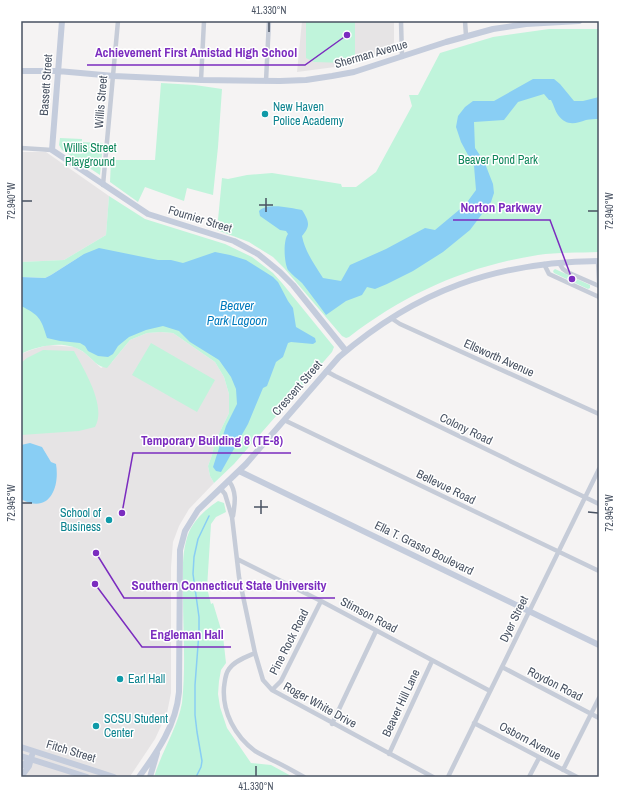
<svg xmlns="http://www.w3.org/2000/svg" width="620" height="798" font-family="'Archivo Narrow',sans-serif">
<rect width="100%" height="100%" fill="#f5f3f3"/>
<path fill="#e6e4e5" d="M302,21H394V50L361,60L335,67L297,72Z
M21,152H46L109,196L106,235L64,260L21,262Z
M161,332L173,333L215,362L224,377L229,394V413L215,442L212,455L208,466L210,476L214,483L189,509L179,526L173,542L171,567V693L167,713L155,739L131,775V777H21V354L31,350L48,345L75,347L85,353L101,368L112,362L130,340L147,333Z"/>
<path fill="#c0f4db" d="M306,21H355V58L347,63L314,62L306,58Z
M549,29H599V252C579,253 558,252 538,255C467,266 405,294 349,337L346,338L342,336L284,268L273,257L249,242L217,230L222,178L228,179L247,175L272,173L341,184L342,187H356L376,172L412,106L409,95H418L440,53L493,37Z
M161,83L195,85L222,89L218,147L213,195L187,188L184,201L145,187L138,202L110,182L111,160H155Z
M60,138L82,139V142L103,143L100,175L62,150L59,145Z
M109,196L145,219L225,244L252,257L273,273L282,283L334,347L332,352L234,464L214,483L210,476L208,466L212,455L215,442L229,413V394L224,377L215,362L173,333L161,332L147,333L130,340L107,368C98,367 93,360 86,354C68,339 40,345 21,354V299L84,254L51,275L45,278L21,277V262L64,260L106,235Z
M555,269L590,285V288L588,289L554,273L553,271Z
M151,343L215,380L197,412L132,375Z
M43,350L74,351C84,370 107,406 95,427L79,431L21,435V363L27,358Z
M218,501L224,503L226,512L216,517L211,524L207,588L211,604L213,603L223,636L226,663L221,670L219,681L218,694L220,707L227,728L251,763L271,765L293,777H154C162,751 177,729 182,703C186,667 183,631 183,596C183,575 181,552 189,532C195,519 206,509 218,501Z"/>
<path fill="#89cef4" d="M533,79H554L560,84L574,101H583L599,97V119C595,119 590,119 586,120C575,124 566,126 558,115C555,111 554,105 551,100H549L544,94L518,102L504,120L474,122L475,148L484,161L493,184L494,193L491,202L470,230L443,252L413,271L387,284L375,289L367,287L362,295L346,301L326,315C318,304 310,293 302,283C298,279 292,275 288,270C284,263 283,240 288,234L286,231L280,230L260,216L259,211C267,202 291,208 302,210C309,221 311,226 302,236C305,252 315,265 323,278L341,281L350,265L386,249L425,228L435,230L465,205L476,190L474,166L461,142L456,127L458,116L465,107L473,101H494Z
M99,248L158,260H171L183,263L215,252L230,255L246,260L273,277L278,282L288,301L293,308L296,327L315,338L316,342L313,344L291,342L288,343L283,357L276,362L267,386L263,388L248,424L221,472L216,471L213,467L226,426L237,404L236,389L231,377L219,360L190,342L179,331L163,326L146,330L129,337L118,346L113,354L108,357L98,356L88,351L85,346L80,343L60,341L47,338C41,318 39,315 21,306V277L45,278L51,275L84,254Z
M30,443L42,447L51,462L56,464C60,488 49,515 21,499V445Z"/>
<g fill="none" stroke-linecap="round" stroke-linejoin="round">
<path stroke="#89cef4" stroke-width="1.5" d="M196,777L201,767L202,761L197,732L195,715V685L199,632V617L193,574L194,557L198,539L209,516"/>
<path stroke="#c6ccd8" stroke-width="4.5" d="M401,21L402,57
M465,21L466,36
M201,80L204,21
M266,81L269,21
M21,148L52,150
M103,185L118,21
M598,261L599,282
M559,263L563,269L567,272L599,286
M544,264L549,274L599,297
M391,318L400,324L599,414
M326,371L335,376L599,504
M284,420L599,571
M229,481C237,492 235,503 233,516
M221,489L225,494L232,517L239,577L255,653L263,680L272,690L433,777
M237,559L321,601L490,691
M255,653C246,657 234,661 229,669C225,674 225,681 224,687C222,712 235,736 255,751C260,754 266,757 272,760C283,765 293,771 304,777
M502,667L599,718
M272,690L281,681L321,601
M474,723L577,777
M332,724L376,631
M389,754L432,661
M563,770L599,698
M448,777L599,469
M529,777L539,758"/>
<path stroke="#c4ccdc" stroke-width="6" d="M62,21L52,150L148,214L234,241L258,254L280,272L293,285L346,351
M21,71H58L114,76L201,80L280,81L306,80L332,76L354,72L446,42L493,29L526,24L579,21
M239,471L599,645
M21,747L114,777
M21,756L87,777
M21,766L31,759
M21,777L29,766L32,755
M139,777C158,751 176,725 179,692L180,550L185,531L198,510L246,464L339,357C417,290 496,262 599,261
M150,777L157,753"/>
</g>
<path fill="none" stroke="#485262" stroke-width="1.5" d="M269,32V22M22,201H32M259,205H273M588,211H598M266,212V198M22,503H32M254,507H268M588,512L598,513M261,514V500M256,776V766"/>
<g fill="#0f9aa8" stroke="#fff" stroke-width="1.5">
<circle cx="265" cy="114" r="4"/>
<circle cx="109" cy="520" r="4"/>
<circle cx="120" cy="679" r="4"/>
<circle cx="96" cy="726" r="4"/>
</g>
<g text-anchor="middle" stroke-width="3" stroke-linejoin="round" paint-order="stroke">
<g font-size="12" fill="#485262" stroke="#fff">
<text transform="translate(371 54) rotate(-16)" y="4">Sherman Avenue</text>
<text transform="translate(46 85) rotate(-86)" y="4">Bassett Street</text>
<text transform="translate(101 102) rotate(-85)" y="4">Willis Street</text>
<text transform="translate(200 219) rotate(17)" y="4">Fournier Street</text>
<text transform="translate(499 358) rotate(24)" y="4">Ellsworth Avenue</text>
<text transform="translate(297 388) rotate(-49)" y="4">Crescent Street</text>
<text transform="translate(466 429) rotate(26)" y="4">Colony Road</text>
<text transform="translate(446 487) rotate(26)" y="4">Bellevue Road</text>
<text transform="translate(424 548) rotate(26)" y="4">Ella T. Grasso Boulevard</text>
<text transform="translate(369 615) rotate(28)" y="4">Stimson Road</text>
<text transform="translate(514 619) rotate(-64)" y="4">Dyer Street</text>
<text transform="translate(289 642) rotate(-63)" y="4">Pine Rock Road</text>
<text transform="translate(555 684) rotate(27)" y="4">Roydon Road</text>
<text transform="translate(401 703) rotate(-65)" y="4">Beaver Hill Lane</text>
<text transform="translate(320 705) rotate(29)" y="4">Roger White Drive</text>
<text transform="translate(530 741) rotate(28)" y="4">Osborn Avenue</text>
<text transform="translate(71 751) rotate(17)" y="4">Fitch Street</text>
</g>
<g font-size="12" fill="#0d838f" stroke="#fff" text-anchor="start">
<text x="273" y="111">New Haven<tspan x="273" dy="14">Police Academy</tspan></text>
<text x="101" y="517" text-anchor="end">School of<tspan x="101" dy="14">Business</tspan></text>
<text x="128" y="683">Earl Hall</text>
<text x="104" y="723">SCSU Student<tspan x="104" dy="14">Center</tspan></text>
</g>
<g font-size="12" fill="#10875c" stroke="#fff">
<text x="90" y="152">Willis Street<tspan x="90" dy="14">Playground</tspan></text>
<text x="498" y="164">Beaver Pond Park</text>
</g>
<g font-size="13" font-style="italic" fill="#007abd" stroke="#fff">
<text x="237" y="310">Beaver<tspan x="237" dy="15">Park Lagoon</tspan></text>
</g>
</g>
<path fill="none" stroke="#7b2cbf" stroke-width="1.5" d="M347 35L305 65H87M572 279L550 220H453M122 513L133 453H291M96 553L124 598H335M95 584L142 647H231"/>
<g fill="#7b2cbf" stroke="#fff" stroke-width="1.5">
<circle cx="347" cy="35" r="4"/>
<circle cx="572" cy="279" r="4"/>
<circle cx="122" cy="513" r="4"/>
<circle cx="96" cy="553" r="4"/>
<circle cx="95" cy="584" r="4"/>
</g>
<g font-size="13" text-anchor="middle" font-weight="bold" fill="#7b2cbf" stroke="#fff" stroke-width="3" stroke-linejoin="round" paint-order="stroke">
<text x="196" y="57">Achievement First Amistad High School</text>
<text x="501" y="212">Norton Parkway</text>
<text x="212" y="445">Temporary Building 8 (TE-8)</text>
<text x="229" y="590">Southern Connecticut State University</text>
<text x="187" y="639">Engleman Hall</text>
</g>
<rect width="620" height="798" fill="none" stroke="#ffffff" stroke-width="44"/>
<rect x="22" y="22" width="576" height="754" fill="none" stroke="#485262" stroke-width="1.5"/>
<g font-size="10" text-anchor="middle" fill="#485262">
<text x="269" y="14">41.330°N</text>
<text transform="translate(11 201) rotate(-90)" y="4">72.940°W</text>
<text transform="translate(609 211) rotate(-90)" y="4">72.940°W</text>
<text transform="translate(11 503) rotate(-90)" y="4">72.945°W</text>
<text transform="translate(609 513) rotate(-90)" y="4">72.945°W</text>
<text x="256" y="790">41.330°N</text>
</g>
</svg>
